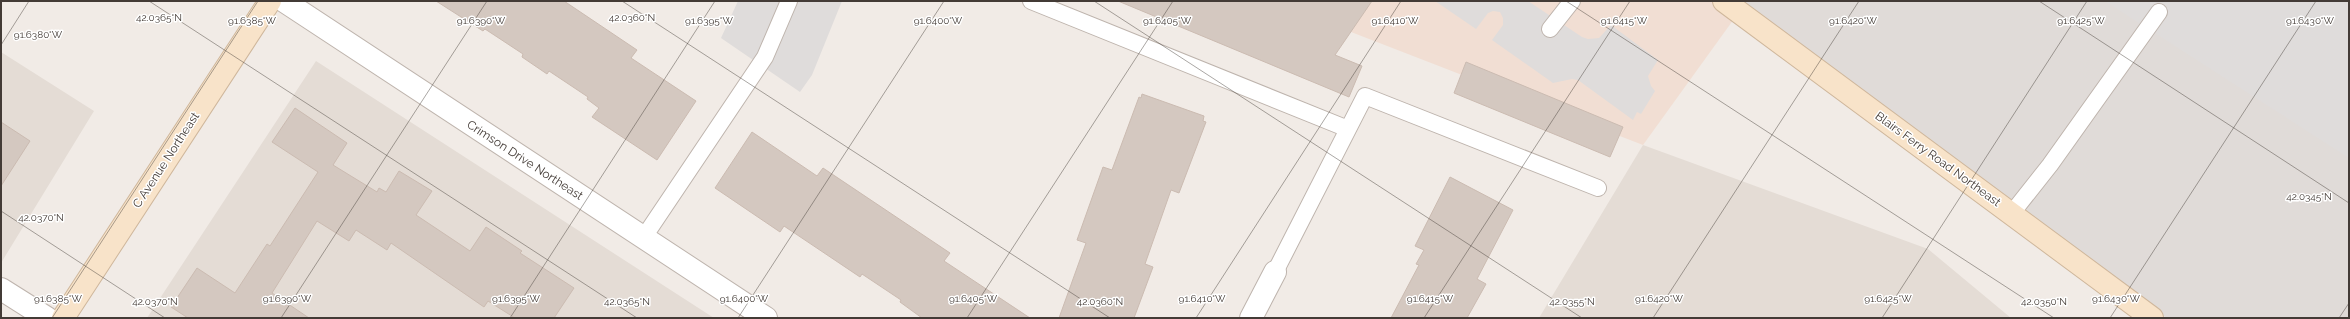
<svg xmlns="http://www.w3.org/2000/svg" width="2350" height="319" font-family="Raleway,sans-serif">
<rect width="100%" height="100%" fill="#f1ebe6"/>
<path fill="#e4dcd5" d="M1,52L94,111L1,263Z
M316,61L714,318H147Z
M1643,145L1928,249L2011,318H1539Z"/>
<path fill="#f1ded3" d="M1271,1H1724L1739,12L1643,145Z"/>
<path fill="#e0dbd8" d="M1724,1H2349V318H2168L2135,305Z"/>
<path fill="#dfdcdb" d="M738,1H842L812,75L800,92L721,38Z
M1435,1H1528L1582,37L1588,39L1599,38L1611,25L1658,60L1648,76L1651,86L1655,91L1641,114L1637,112L1633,120L1578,80L1572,79L1553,83L1492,40L1503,25V18L1500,12L1493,11L1488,13L1476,29Z
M2105,1H2349V158Z"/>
<path fill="#d4c8c0" stroke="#cbbbb1" d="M436,1H564L637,50L631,58L696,101L657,160L592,117L599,108L587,99L588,97L549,71L547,74L522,57L523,54L485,29L483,31Z
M1118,1H1372L1335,55L1362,66L1349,97Z
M1466,62L1623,127L1610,157L1454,93Z
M1142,94L1204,116L1203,121L1206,122L1179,193L1171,190L1145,264L1153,267L1134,318H1059L1086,243L1077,240L1103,167L1112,170L1139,97L1141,98Z
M295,108L347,143L333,165L377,192L379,188L386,192L399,171L432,191L416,215L470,251L486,227L522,251L520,253L574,288L554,318H515L488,301L484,307L391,243L387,250L356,230L349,241L317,221L272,293L309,318H188L171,307L197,268L235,293L267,244L270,246L318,172L272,142Z
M1,122L30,141L1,186Z
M752,132L817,176L823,168L950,253L944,261L1030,318H922L900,302L901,300L862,274L860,277L784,226L780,232L715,188Z
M1450,177L1513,210L1477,279L1486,284L1467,318H1391L1419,265L1416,264L1424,250L1415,246Z"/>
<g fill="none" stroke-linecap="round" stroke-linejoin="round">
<defs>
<path id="lane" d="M1031,1L1348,129
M1550,29L1572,1
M2012,213L2050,165L2159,12
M644,237L765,57L789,1
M1275,272L1365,96L1598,188"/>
<path id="street" d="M284,1L766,318
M1,289L47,318
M1251,318L1275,272"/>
<path id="secondary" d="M1724,1L2152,318
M63,318L270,1"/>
</defs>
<use href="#lane" stroke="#beb4ad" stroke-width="18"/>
<use href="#street" stroke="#beb4ad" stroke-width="24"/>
<use href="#secondary" stroke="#cfb79c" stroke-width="24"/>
<use href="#lane" stroke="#fff" stroke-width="16"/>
<use href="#street" stroke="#fff" stroke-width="22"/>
<use href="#secondary" stroke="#f8e3c9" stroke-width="22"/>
</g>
<path fill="none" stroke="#433b36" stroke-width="1" stroke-opacity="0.45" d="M149,1L637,318M622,1L1110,318M1094,1L1582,318M1566,1L2054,318M2039,1L2349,203M1,45L29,1M1,211L165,318M52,318L258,1M281,318L487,1M510,318L715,1M738,318L944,1M967,318L1173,1M1196,318L1401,1M1424,318L1630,1M1653,318L1859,1M1882,318L2087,1M2110,318L2316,1M2339,318L2349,303"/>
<g text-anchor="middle" stroke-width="3" stroke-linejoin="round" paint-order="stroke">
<g font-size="12" fill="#433b36" stroke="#fff">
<text transform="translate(1938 159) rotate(36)" y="4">Blairs Ferry Road Northeast</text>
<text transform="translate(166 160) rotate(-57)" y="4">C Avenue Northeast</text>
<text transform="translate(525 160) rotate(33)" y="4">Crimson Drive Northeast</text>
</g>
</g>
<g font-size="10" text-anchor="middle" fill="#433b36" stroke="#fff" stroke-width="3" stroke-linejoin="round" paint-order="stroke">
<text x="159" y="21">42.0365°N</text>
<text x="632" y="21">42.0360°N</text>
<text x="1395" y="24">91.6410°W</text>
<text x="252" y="24">91.6385°W</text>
<text x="481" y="24">91.6390°W</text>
<text x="709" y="24">91.6395°W</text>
<text x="938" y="24">91.6400°W</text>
<text x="1167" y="24">91.6405°W</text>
<text x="1624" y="24">91.6415°W</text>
<text x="1853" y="24">91.6420°W</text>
<text x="2081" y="24">91.6425°W</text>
<text x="2310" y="24">91.6430°W</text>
<text x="38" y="38">91.6380°W</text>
<text x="2309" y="200">42.0345°N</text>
<text x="41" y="221">42.0370°N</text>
<text x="58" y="302">91.6385°W</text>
<text x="287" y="302">91.6390°W</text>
<text x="516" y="302">91.6395°W</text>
<text x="744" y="302">91.6400°W</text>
<text x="973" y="302">91.6405°W</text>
<text x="1202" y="302">91.6410°W</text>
<text x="1430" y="302">91.6415°W</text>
<text x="1659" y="302">91.6420°W</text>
<text x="1888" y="302">91.6425°W</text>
<text x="2116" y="302">91.6430°W</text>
<text x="155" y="305">42.0370°N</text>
<text x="627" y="305">42.0365°N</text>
<text x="1100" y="305">42.0360°N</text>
<text x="1572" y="305">42.0355°N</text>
<text x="2044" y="305">42.0350°N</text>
</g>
<rect width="2350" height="319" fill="none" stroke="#433b36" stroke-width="4"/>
</svg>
